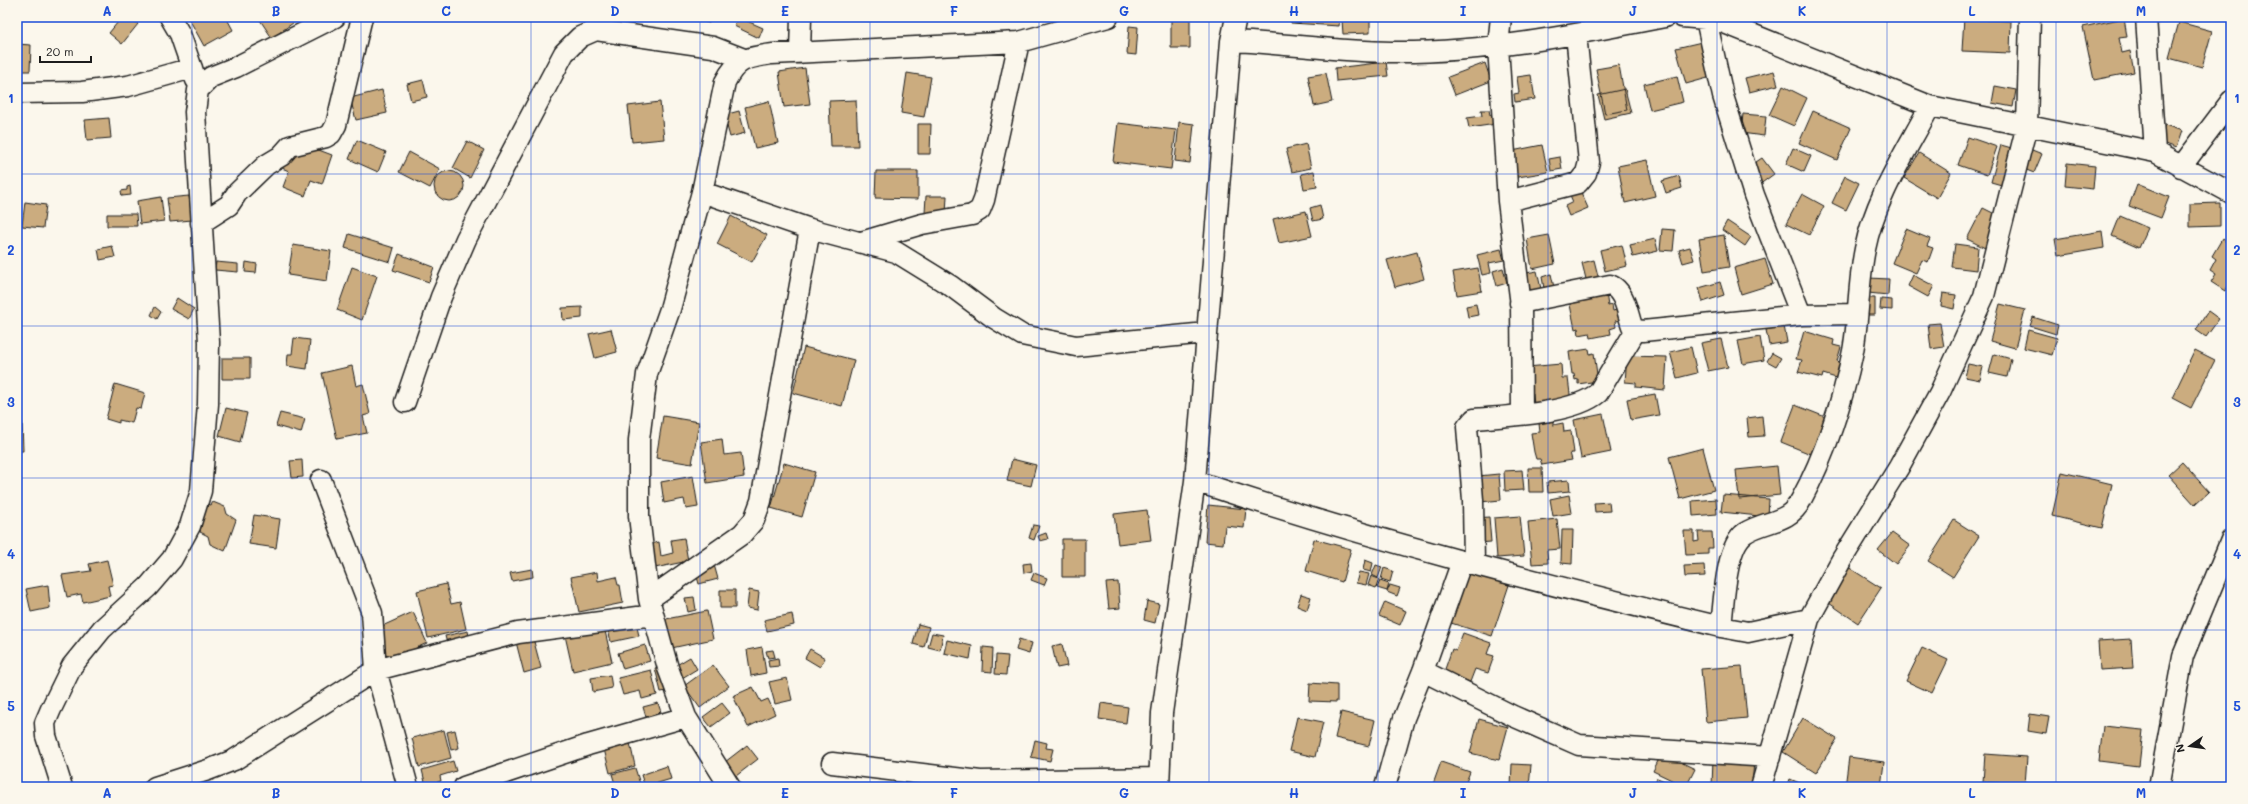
<svg xmlns="http://www.w3.org/2000/svg" width="2248" height="804" font-family="Mali,sans-serif">
<rect width="100%" height="100%" fill="#fbf7ec"/>
<filter id="ink" filterUnits="userSpaceOnUse"><feTurbulence type="fractalNoise" baseFrequency=".025" numOctaves="2"/><feDisplacementMap in="SourceGraphic" scale="8" xChannelSelector="R" yChannelSelector="G"/><feConvolveMatrix kernelMatrix="1 2 1 2 8 2 1 2 1" color-interpolation-filters="sRGB"/></filter>
<g filter="url(#ink)">
<path fill="#cbac7f" stroke="#1c1c1c" d="M122,17H130L138,24L122,44L109,33Z
M188,17H226L233,30L204,46Z
M258,17H300V18L272,38Z
M697,17H711L709,23L697,19Z
M738,17L763,28L759,38L734,26Z
M1171,17H1190V48H1171Z
M1291,17H1340L1339,26L1291,23Z
M1964,17H1987V20L2011,21L2010,53L1962,51Z
M2124,18L2127,37L2119,38L2122,53L2130,51L2134,72L2094,80L2083,27Z
M1342,20H1370V33L1343,34Z
M2179,22L2212,31L2202,67L2169,58Z
M1129,26L1138,27L1136,55L1127,54Z
M1706,41L1715,76L1686,84L1676,48Z
M17,44L31,45L30,71H21V76H17Z
M1386,62L1388,76L1336,81L1335,68Z
M1485,63L1491,81L1455,95L1448,77Z
M1619,65L1627,110L1605,114L1596,69Z
M805,68L810,104L784,107L779,72Z
M1774,71L1778,85L1749,92L1745,78Z
M907,73L931,77L924,117L901,113Z
M1326,73L1332,102L1314,106L1308,76Z
M1531,75L1535,99L1515,102L1514,94L1519,93L1517,77Z
M1677,76L1683,102L1650,110L1644,84Z
M423,80L427,97L411,101L407,84Z
M1783,86L1807,98L1794,126L1769,115Z
M1995,86L2016,90L2013,107L1992,103Z
M1625,89L1631,113L1604,119L1598,95Z
M382,90L387,113L356,120L350,98Z
M856,100L858,146H831L829,101Z
M769,101L778,143L755,148L745,107Z
M660,102L664,139L632,142L628,106Z
M1481,110H1489L1490,115L1494,114L1496,124L1469,128L1467,118L1482,116Z
M739,111L745,133L730,137L724,115Z
M1813,111L1851,128L1837,160L1799,143Z
M1743,114L1766,116L1764,136L1741,133Z
M109,118L111,138L87,140L85,120Z
M1179,122L1194,124L1190,163L1175,161Z
M1118,123L1176,130L1171,169L1113,162Z
M918,124H931L930,154H918Z
M2165,125L2182,131L2176,148L2159,142Z
M1968,137L1997,147L1987,175L1958,165Z
M287,138L332,155L322,184L311,180L305,196L283,187L289,171L277,166Z
M357,140L386,152L378,172L349,159Z
M467,141L484,150L470,178L453,168Z
M1306,144L1311,168L1292,172L1286,149Z
M1542,145L1548,172L1512,178L1507,152Z
M2001,145L2015,149L2005,186L1991,182Z
M1793,148L1811,156L1804,172L1786,164Z
M2027,148L2042,154L2034,173L2019,167Z
M409,152L440,169L430,188L399,172Z
M1919,153L1951,173L1937,198L1904,178Z
M1560,157L1562,169L1551,171L1549,159Z
M1762,158L1774,174L1759,185L1747,168Z
M1647,160L1655,196L1625,203L1618,166Z
M2067,163L2095,166L2093,189L2065,186Z
M876,171H918V199L875,198Z
M1314,171L1317,187L1304,189L1301,174Z
M434 186a15 15 0 1 1 30 0a15 15 0 1 1-30 0Z
M1679,176L1682,188L1666,193L1662,181Z
M1845,176L1859,183L1846,210L1832,203Z
M2137,184L2169,197L2161,218L2129,206Z
M130,186L131,195L122,196L121,191L127,190V187Z
M1579,188L1588,208L1569,216L1565,206L1573,202L1569,193Z
M1802,194L1824,206L1809,235L1786,224Z
M189,196L192,220L170,222L167,198Z
M926,196H947L946,214L925,213Z
M161,197L164,221L140,224L137,201Z
M25,202L46,205L43,228L22,226Z
M2220,203V226L2190,227V204Z
M1320,205L1323,219L1313,221L1310,208Z
M1983,208L2001,217L1985,248L1967,239Z
M1306,211L1312,236L1279,243L1273,219Z
M107,214H136L137,226H107Z
M731,216L767,235L752,262L717,244Z
M2120,216L2148,228L2139,248L2112,236Z
M1727,221L1751,237L1745,246L1722,230Z
M1662,229L1675,230L1673,251L1660,250Z
M1906,229L1930,239L1927,246L1933,248L1928,262L1922,260L1916,273L1892,263Z
M2102,231L2104,248L2058,256L2055,239Z
M349,234L394,248L390,262L345,248Z
M1549,235L1555,264L1532,269L1527,239Z
M1724,235L1729,267L1704,271L1699,239Z
M1655,239L1658,251L1633,257L1630,245Z
M2222,239L2231,245V282L2225,291L2211,282L2216,274L2210,270L2216,259L2212,256Z
M1955,244L1978,247L1976,270L1952,267Z
M293,245L331,251L327,281L288,275Z
M1622,245L1627,266L1605,271L1600,250Z
M112,246L115,257L100,260L98,249Z
M1690,247L1694,260L1683,263L1679,250Z
M1501,249L1504,260L1489,263L1491,273L1482,275L1477,255Z
M1417,252L1424,279L1395,287L1387,260Z
M399,254L434,267L429,282L393,270Z
M1765,259L1773,284L1741,294L1734,268Z
M1594,260L1599,280L1587,283L1582,263Z
M216,262L238,264V272L215,270Z
M246,262L257,264L256,273L245,272Z
M352,267L377,276L362,320L337,310Z
M1478,268L1482,291L1457,295L1453,272Z
M1503,268L1507,283L1497,286L1493,271Z
M1537,271L1541,289L1525,293L1521,274Z
M1551,274L1555,292L1545,294L1542,277Z
M1913,275L1934,286L1928,297L1908,286Z
M1869,278L1889,279L1888,295L1868,293Z
M1720,282L1724,295L1703,302L1699,288Z
M1606,293L1608,306L1612,305L1613,311L1619,309L1621,320L1615,321L1616,327L1610,329L1611,334L1591,338L1590,333L1579,335L1578,328L1575,329L1569,300Z
M1943,293L1956,295L1954,309L1941,306Z
M177,298L194,309L189,319L171,309Z
M1863,298H1875V315H1863Z
M1881,299L1892,300V310L1880,309Z
M1476,304L1478,315L1468,317L1466,306Z
M2000,304L2025,310L2015,348L1990,341Z
M155,307L161,312L157,319L151,315Z
M582,307V318L563,320L562,308Z
M2208,311L2219,319L2206,337L2196,330Z
M2033,317L2058,325L2056,334L2030,326Z
M1940,323L1944,347L1931,349L1928,324Z
M1784,326L1787,342L1769,345L1766,330Z
M611,329L617,352L595,358L589,334Z
M2028,330L2057,338L2052,355L2024,348Z
M1804,331L1834,340L1833,345L1841,347L1837,361L1840,362L1836,378L1823,374L1822,378L1798,372L1802,360L1796,359Z
M1760,337L1764,360L1743,364L1738,341Z
M294,338L310,340L307,369L287,366L288,354H292Z
M1721,339L1728,367L1708,371L1701,343Z
M804,347L854,360L842,406L793,393Z
M1691,347L1697,373L1677,378L1670,352Z
M1589,349L1590,354L1594,353L1598,381L1578,384V379L1575,380L1574,374H1572L1569,352Z
M2195,350L2215,360L2191,408L2172,398Z
M1772,353L1781,358L1776,366L1767,361Z
M1994,354L2011,359L2007,377L1989,373Z
M1627,356L1667,357L1665,390L1636,387V383L1625,382Z
M222,358H250V379H222Z
M1561,364L1562,378H1568L1571,402L1534,405L1533,394L1529,395L1527,367Z
M1968,364L1983,367L1980,380L1965,377Z
M352,366L356,386L363,384L370,414L363,416L367,433L337,439L322,373Z
M115,384L145,393L141,409L136,408L132,423L119,420V423L106,419Z
M1655,394L1659,415L1631,420L1627,399Z
M1795,405L1828,418L1813,455L1781,442Z
M226,408L247,413L240,442L219,436Z
M280,413L305,419L301,433L276,426Z
M1603,414L1611,452L1581,458L1574,420Z
M663,416L699,422L692,464L656,458Z
M1762,416L1764,436L1749,437L1747,418Z
M1553,421V425L1563,423L1564,432L1571,431L1574,453H1570L1572,460L1542,465L1540,459H1536L1534,452L1531,433L1540,432L1539,424Z
M17,422H22L23,451H17Z
M722,439L724,455L741,453L744,477L707,483L701,442Z
M1703,448L1714,490L1680,499L1669,457Z
M1012,459L1036,465L1031,486L1007,481Z
M302,460L303,477L292,478L290,461Z
M2182,462L2209,492L2195,505L2168,475Z
M784,463L815,472L802,517L771,508Z
M1777,466L1780,495L1739,499L1736,470Z
M1528,468H1542L1543,492H1529Z
M1522,470L1524,490L1505,491L1504,471Z
M2062,472L2112,484L2102,528L2052,516Z
M1499,474L1501,500L1480,502L1478,476Z
M693,476L698,507L686,509L684,499L664,503L661,482Z
M1569,480L1570,491L1548,493L1547,482Z
M1569,495L1572,513L1553,516L1550,499Z
M1723,495L1769,499L1768,517L1721,512Z
M1716,499L1717,514L1693,516L1692,501Z
M213,502L225,507L227,514L236,520L225,551L210,544L208,536L200,532L202,522L198,521L203,503L211,505Z
M1609,502L1610,511L1595,512L1594,503Z
M1208,505L1246,509L1244,528L1225,526L1223,544L1205,542Z
M1147,510L1151,540L1118,544L1114,514Z
M254,515L280,519L276,548L249,544Z
M1520,516L1524,556L1497,558L1494,518Z
M1489,517L1491,542L1478,543L1476,518Z
M1557,519L1560,549L1547,550L1548,563L1532,564L1528,522Z
M1954,520L1979,536L1953,577L1928,561Z
M1033,525L1039,526L1034,540L1029,538Z
M1562,530H1573L1572,564L1561,563Z
M1684,531H1694V542L1699,541L1698,532H1712L1713,548H1708V554L1686,555Z
M1046,533L1048,539L1040,541L1038,536Z
M1892,533L1910,546L1896,564L1878,550Z
M684,538L688,561L655,568L651,544L659,542L661,556L673,553L671,540Z
M1062,539H1085V577H1062Z
M1314,539L1351,549L1342,582L1306,571Z
M711,554L718,579L699,584L692,559Z
M107,560L113,585L108,586L110,596L83,602L81,594L67,597L62,575L91,571L89,564Z
M1365,560L1373,563L1371,572L1363,570Z
M1031,563L1032,571L1024,573L1023,564Z
M1376,565L1382,567L1378,578L1372,575Z
M1704,565L1705,576L1685,577L1684,566Z
M1848,567L1881,588L1858,623L1826,601Z
M1384,568L1393,571L1390,582L1381,579Z
M532,569L533,577L512,581L510,573Z
M597,572L598,581L616,577L618,585H620L623,603L579,612L571,577Z
M1359,572L1369,574L1366,585L1356,583Z
M1467,572L1509,585L1492,636L1451,623Z
M1034,573L1047,578L1044,585L1031,580Z
M1371,576L1379,579L1376,588L1368,585Z
M1380,581L1389,584L1387,591L1377,588Z
M1118,582L1120,608L1109,609L1106,583Z
M446,584L451,604L460,602L466,629L428,638L417,591Z
M48,585L50,608L31,612L26,589Z
M1390,585L1400,588L1397,596L1387,592Z
M720,590H735V608H720Z
M749,590L759,592L757,610L747,608Z
M1301,594L1311,597L1307,610L1297,606Z
M694,597L696,610L688,612L685,598Z
M1147,601L1159,604L1155,623L1144,620Z
M1385,602L1406,611L1400,625L1379,616Z
M707,611L713,639L667,649L661,620Z
M413,612L427,643L382,664L367,633Z
M601,613L612,662L573,671L562,622Z
M792,614L794,625L767,631L764,620Z
M635,618L639,636L611,642L607,625Z
M918,624L929,627L924,647L913,644Z
M468,631L470,642L448,647L445,636Z
M932,633L943,635L940,650L928,647Z
M1463,633L1491,643L1487,654L1494,656L1488,673L1475,669L1470,682L1444,672L1452,649L1456,651Z
M533,638L541,668L524,673L516,642Z
M1019,639L1032,643L1029,654L1016,650Z
M2131,639L2133,668L2100,670L2098,641Z
M947,640L972,646L970,659L944,653Z
M1062,644L1067,666L1057,668L1052,646Z
M645,645L650,661L623,669L618,653Z
M762,647L766,673L751,676L747,650Z
M983,647L993,648L992,672L982,671Z
M1922,648L1948,660L1932,693L1906,681Z
M810,649L825,658L820,667L805,658Z
M773,650L775,657L768,658L766,651Z
M996,655L1008,656L1006,675L995,674Z
M690,657L697,669L682,678L675,666Z
M778,658L779,666L769,667L768,660Z
M666,665L672,690L661,692L655,668Z
M713,665L729,686L700,708L684,686Z
M1742,666L1747,718L1706,722L1701,669Z
M651,670L657,695L642,699L640,691L623,695L618,678Z
M610,675L612,688L593,692L591,678Z
M787,678L792,700L775,704L769,682Z
M1310,683L1337,685V702L1309,701Z
M753,687L761,702L768,699L775,714L748,727L733,696Z
M658,703L661,712L646,717L643,707Z
M722,703L730,713L711,727L703,717Z
M1101,703L1128,707L1126,723L1099,719Z
M1341,712L1375,720L1369,746L1335,738Z
M2030,714L2049,717L2046,734L2028,731Z
M1297,717L1323,722L1315,757L1289,751Z
M1803,718L1837,739L1816,773L1783,752Z
M1479,719L1508,727L1499,760L1470,753Z
M2103,726L2143,730L2139,766L2099,761Z
M444,730L451,758L419,767L412,738Z
M455,730L459,748L451,750L447,732Z
M1035,740L1047,743L1046,748L1053,749L1050,761L1031,757Z
M630,743L635,766L610,773L604,749Z
M747,745L758,759L736,776L725,762Z
M1662,753L1695,769L1686,787L1653,771Z
M1985,754L2027,757L2025,785L1983,782Z
M1849,757L1884,762L1881,787H1845Z
M1713,758L1754,760L1752,787H1712Z
M453,761L456,771L440,776L441,781L426,786L422,770Z
M1441,762L1470,772L1464,787H1432Z
M1512,764L1531,765L1529,787H1511Z
M667,766L671,779L645,787L641,775Z
M635,768L641,787H616L612,774Z
M1657,778L1681,787H1654Z
M1790,779L1809,787H1787Z"/>
<g fill="none" stroke-linecap="round" stroke-linejoin="round">
<defs>
<path id="minor" d="M170,17L180,34L196,80
M1501,17L1498,46L1508,201L1521,305L1522,414
M1682,17L1717,20L1930,106L2155,152L2231,193
M2146,17L2155,152
M1706,19L1723,96L1754,195L1801,315
M1231,41C1285,43 1338,52 1392,52C1484,53 1574,35 1665,17
M800,53L801,17
M17,93L82,92L128,86L192,68
M2181,167L2231,101
M702,192L810,229L896,252L951,286L994,318L1022,335L1076,346L1206,333
M1508,201L1578,183L1586,173L1589,162L1576,34
M201,223L229,205L237,193L266,165L281,156L290,146L326,137L331,134L336,125L362,17
M861,242L922,224L972,215L980,210L984,200L1019,42
M1520,303L1610,285C1625,291 1627,312 1632,326L1636,330L1643,331L1801,315L1857,314
M405,402L441,297L466,239L564,53L580,37L596,30L713,47L744,59
M321,480L372,613L376,670L408,787
M1195,481C1368,539 1544,584 1721,627L1748,632L1809,619
M1474,563L1473,500L1467,427L1474,419C1507,416 1573,414 1598,393L1636,330
M649,599L742,534L754,520L761,501L810,229
M1721,627C1724,604 1725,547 1745,533C1765,520 1789,524 1801,500C1825,456 1843,400 1853,351C1859,318 1858,283 1865,249C1875,198 1906,152 1930,106
M1423,671L1513,716L1579,745L1770,757
M832,763L980,781L1159,778
M62,787L46,736L45,723L51,709L72,666L102,629L148,587L172,559L190,526L201,491L208,404L209,342L195,112L198,90L211,77L236,67L335,17
M155,787L208,770L234,760L376,670L518,633L653,615
M464,787L588,745L686,717
M730,787L686,717L668,668L649,599L639,516V440L647,374L670,309L702,192L725,82C737,58 747,58 772,54L1019,42L1108,17
M1159,787L1162,713L1195,481L1231,41L1236,17
M1385,787L1404,718L1423,671L1462,561
M1761,787L1809,619L1842,559L1899,467L1940,392L1984,296L2027,125L2030,17
M2159,787L2183,656L2231,540"/>
</defs>
<use href="#minor" stroke="#1c1c1c" stroke-width="23"/>
<use href="#minor" stroke="#fbf7ec" stroke-width="20"/>
</g>
</g>
<path fill="none" stroke="#1d4ed8" stroke-width="1" stroke-opacity="0.55" d="M192,17V787M361,17V787M531,17V787M700,17V787M870,17V787M1039,17V787M1209,17V787M1378,17V787M1548,17V787M1717,17V787M1887,17V787M2056,17V787M17,174H2231M17,326H2231M17,478H2231M17,630H2231"/>
<rect width="2248" height="804" fill="none" stroke="#fbf7ec" stroke-width="44"/>
<g transform="translate(2190 746) rotate(257)" stroke="#fbf7ec" stroke-width="3" paint-order="stroke">
<path d="M0-3L7 15L0 10L-7 15Z" fill="#1c1c1c"/>
<text y="-6" font-size="11" font-weight="bold" text-anchor="middle" fill="#1c1c1c">N</text>
</g>
<path d="M40 56v6h51v-6" fill="none" stroke="#1c1c1c" stroke-width="2"/>
<text x="46" y="56" font-size="12" fill="#1c1c1c" stroke="#fbf7ec" stroke-width="3" paint-order="stroke">20 m</text>
<rect x="22" y="22" width="2204" height="760" fill="none" stroke="#1d4ed8" stroke-width="1.5"/>
<g font-size="13" text-anchor="middle" font-weight="bold" fill="#1d4ed8">
<text x="107" y="16">A</text>
<text x="276" y="16">B</text>
<text x="446" y="16">C</text>
<text x="615" y="16">D</text>
<text x="785" y="16">E</text>
<text x="954" y="16">F</text>
<text x="1124" y="16">G</text>
<text x="1294" y="16">H</text>
<text x="1463" y="16">I</text>
<text x="1633" y="16">J</text>
<text x="1802" y="16">K</text>
<text x="1972" y="16">L</text>
<text x="2141" y="16">M</text>
<text x="11" y="103">1</text>
<text x="2237" y="103">1</text>
<text x="11" y="255">2</text>
<text x="2237" y="255">2</text>
<text x="11" y="407">3</text>
<text x="2237" y="407">3</text>
<text x="11" y="559">4</text>
<text x="2237" y="559">4</text>
<text x="11" y="711">5</text>
<text x="2237" y="711">5</text>
<text x="107" y="798">A</text>
<text x="276" y="798">B</text>
<text x="446" y="798">C</text>
<text x="615" y="798">D</text>
<text x="785" y="798">E</text>
<text x="954" y="798">F</text>
<text x="1124" y="798">G</text>
<text x="1294" y="798">H</text>
<text x="1463" y="798">I</text>
<text x="1633" y="798">J</text>
<text x="1802" y="798">K</text>
<text x="1972" y="798">L</text>
<text x="2141" y="798">M</text>
</g>
</svg>
